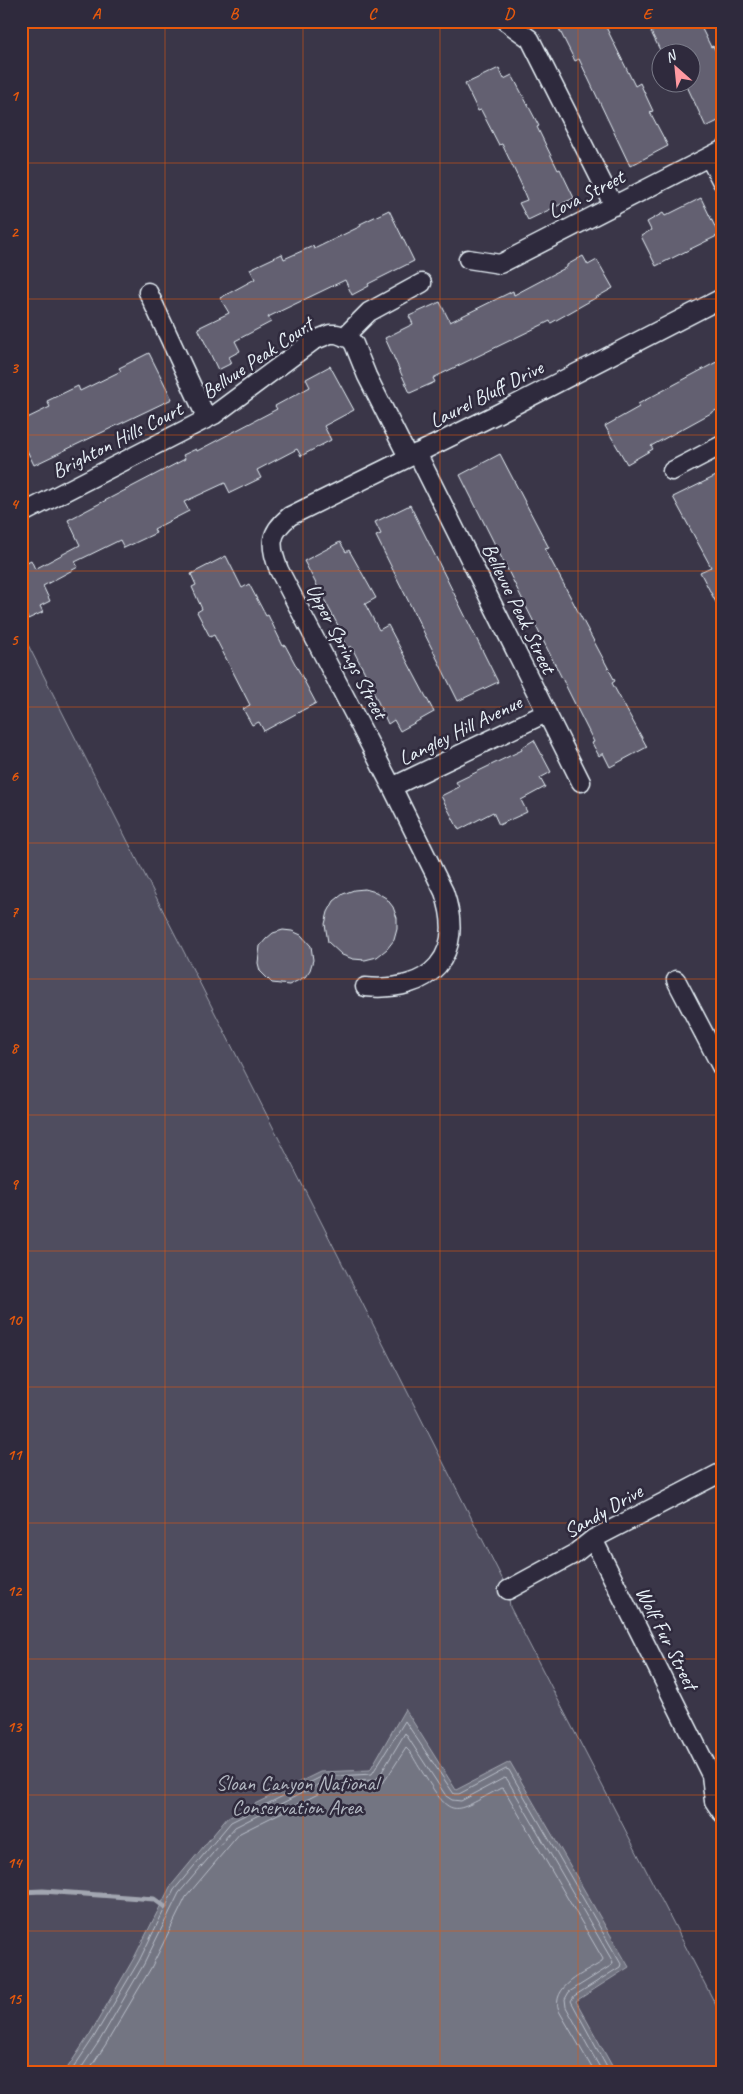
<svg xmlns="http://www.w3.org/2000/svg" width="743" height="2094" font-family="Caveat,sans-serif">
<rect width="100%" height="100%" fill="#3a3648"/>
<filter id="ink" filterUnits="userSpaceOnUse"><feTurbulence type="fractalNoise" baseFrequency=".02" numOctaves="2"/><feDisplacementMap in="SourceGraphic" scale="10" xChannelSelector="R" yChannelSelector="G"/><feConvolveMatrix kernelMatrix="1 2 1 2 8 2 1 2 1" color-interpolation-filters="sRGB"/></filter>
<g filter="url(#ink)">
<path fill="#504e5f" stroke="#9ca0ac" d="M21,631L508,1590L510,1607L722,2017V2073H21Z"/>
<path fill="#737482" stroke="#a2a6b1" d="M405,1709L456,1790L510,1762L629,1967L576,2001L616,2073H64L90,2034L134,1958L170,1887L228,1817L320,1772L370,1770Z"/>
<g fill="none" stroke-linecap="round" stroke-linejoin="round">
<path stroke="#b9bfc9" stroke-width="1" d="M70,2073L94,2037L139,1961L174,1890L231,1822L321,1777L372,1774L405,1721L454,1794H459L506,1769L509,1770L621,1964L620,1967L574,1996L571,2001L610,2073
M78,2073L100,2040L144,1964L179,1893L235,1827L322,1783L375,1780L380,1775L405,1733L446,1796L452,1800L461,1801L504,1778L507,1779L613,1962L612,1965L569,1992L565,1999L566,2007L603,2073
M87,2073L106,2044L151,1968L186,1897L240,1833L324,1791L371,1789L379,1786L386,1779L406,1748C412,1753 416,1763 421,1770C453,1821 450,1815 501,1788L504,1789L603,1959L602,1962C585,1973 550,1986 559,2011L595,2073"/>
<path stroke="#a2a6b1" stroke-width="5" d="M21,1892L43,1891L154,1899L165,1907"/>
</g>
<path fill="#636171" stroke="#e8f1f8" d="M555,21H603L635,86L640,83L653,111L650,112L668,146L630,166L579,59L575,61Z
M653,21H698L711,47L713,46L722,63V119L706,127L685,82H690V52H661L651,32L657,29Z
M499,68L504,79L512,75L539,126L537,127L558,170L560,169L574,198L528,220L519,203L527,200L522,188H523L502,144L499,145L481,110L478,111L465,84Z
M701,198L719,235L656,266L641,236L651,230L647,222L663,213L665,216Z
M389,210L414,261L368,284L369,286L352,295L345,280L268,317L271,322L235,341L240,351L229,357L232,363L218,370L198,328L229,313L220,298L255,279L250,269L282,254L284,259L313,246L314,249L361,226L360,224Z
M583,256L588,265L597,260L613,288L551,323L550,321L433,378L435,382L410,393L385,338L413,324L409,316L440,302L450,322L513,291L514,295L567,267V265Z
M149,353L172,399L34,465L21,438V421L50,407L47,401L78,386L80,391L121,371L119,368Z
M722,359V407L651,446L653,449L627,464L605,426L639,407L638,404Z
M330,366L354,410L324,426L331,440L301,456L297,449L257,470L261,478L230,493L225,483L184,502L189,511L154,529L156,533L124,548L120,540L75,562L78,567L43,586L50,601L40,606L43,612L28,619L21,604V565L31,560L35,569L80,545L68,520L185,459L183,455L196,449L197,451L277,409L275,406L310,387L306,379Z
M500,454L549,548L545,549L615,681L612,683L647,747L610,767L603,753L599,756L592,743L594,742L460,475Z
M716,476L722,487V614L700,572L711,567L673,497Z
M410,505L498,682L458,701L376,536L381,534L375,522Z
M340,542L346,552L349,550L376,598L365,604L379,630L388,625L434,712L400,731L394,720L388,724L364,671L351,646L347,648L341,636L343,635L304,561Z
M226,556L242,588L249,584L266,616L268,615L283,646L285,645L316,703L264,731L259,722L252,725L243,709L250,705L214,635L210,637L197,612L202,609L192,587L196,585L191,574Z
M534,740L551,772L540,778L545,787L521,800L527,812L499,825L493,812L459,830L441,796L459,787L456,782L522,750L521,748Z
M365,889L376,892L386,898L393,907L397,918V929L394,940L387,949L377,957L365,960L353,959L342,955L328,942L325,924L328,912L334,901L343,894L354,890Z
M283,930L292,931L301,935L311,946L313,960L310,970L305,977L289,985L272,983L260,971L258,963L260,946L266,939L273,933Z"/>
<g fill="none" stroke-linecap="round" stroke-linejoin="round">
<defs>
<path id="minor" d="M505,21L530,39L614,206
M709,157L722,182
M468,259L500,264L722,150
M148,292L207,419
M344,337L369,312L422,283
M417,453L581,782
M672,471L722,445
M21,514L214,415L313,341L330,334H337L350,339L354,344L367,376L408,457
M392,787L546,713
M676,980L722,1068
M365,987C431,993 466,956 444,892L392,787L279,570C269,545 269,533 290,516L499,413L722,298
M593,1539L711,1775L714,1801L722,1813
M508,1590L574,1554L593,1539L722,1472"/>
</defs>
<use href="#minor" stroke="#e8f1f8" stroke-width="21"/>
<use href="#minor" stroke="#2f2a3d" stroke-width="18"/>
</g>
</g>
<path fill="none" stroke="#e8590c" stroke-width="1" stroke-opacity="0.55" d="M165,21V2073M303,21V2073M440,21V2073M578,21V2073M21,163H722M21,299H722M21,435H722M21,571H722M21,707H722M21,843H722M21,979H722M21,1115H722M21,1251H722M21,1387H722M21,1523H722M21,1659H722M21,1795H722M21,1931H722"/>
<g text-anchor="middle" stroke-width="5" stroke-linejoin="round" paint-order="stroke">
<g font-size="21" fill="#e8f1f8" stroke="#2f2a3d">
<text transform="translate(586 194) rotate(-27)" y="7">Lova Street</text>
<text transform="translate(257 358) rotate(-34)" y="7">Bellvue Peak Court</text>
<text transform="translate(486 394) rotate(-27)" y="7">Laurel Bluff Drive</text>
<text transform="translate(117 440) rotate(-27)" y="7">Brighton Hills Court</text>
<text transform="translate(519 608) rotate(64)" y="7">Bellevue Peak Street</text>
<text transform="translate(347 651) rotate(62)" y="7">Upper Springs Street</text>
<text transform="translate(460 730) rotate(-26)" y="7">Langley Hill Avenue</text>
<text transform="translate(603 1511) rotate(-30)" y="7">Sandy Drive</text>
<text transform="translate(667 1638) rotate(63)" y="7">Wolf Fur Street</text>
</g>
<g font-size="21" fill="#b3b8c2" stroke="#2f2a3d">
<text x="297" y="1790">Sloan Canyon National<tspan x="297" dy="24">Conservation Area</tspan></text>
</g>
</g>
<rect width="743" height="2094" fill="none" stroke="#2f2a3d" stroke-width="55"/>
<g transform="translate(676 68) rotate(333)"><circle r="24" fill="#2f2a3d" stroke="#797a88"/>
<path d="M0-4L9 19L0 12L-9 19Z" fill="#ff9aa2"/>
<text y="-8" font-size="14" font-weight="bold" text-anchor="middle" fill="#e8f1f8">N</text>
</g>
<rect x="28" y="28" width="688" height="2038" fill="none" stroke="#e8590c" stroke-width="2"/>
<g font-size="16" text-anchor="middle" font-weight="bold" fill="#e8590c">
<text x="96" y="19">A</text>
<text x="234" y="19">B</text>
<text x="372" y="19">C</text>
<text x="509" y="19">D</text>
<text x="647" y="19">E</text>
<text x="14" y="101">1</text>
<text x="14" y="237">2</text>
<text x="14" y="373">3</text>
<text x="14" y="509">4</text>
<text x="14" y="645">5</text>
<text x="14" y="781">6</text>
<text x="14" y="917">7</text>
<text x="14" y="1053">8</text>
<text x="14" y="1189">9</text>
<text x="14" y="1325">10</text>
<text x="14" y="1460">11</text>
<text x="14" y="1596">12</text>
<text x="14" y="1732">13</text>
<text x="14" y="1868">14</text>
<text x="14" y="2004">15</text>
</g>
</svg>
